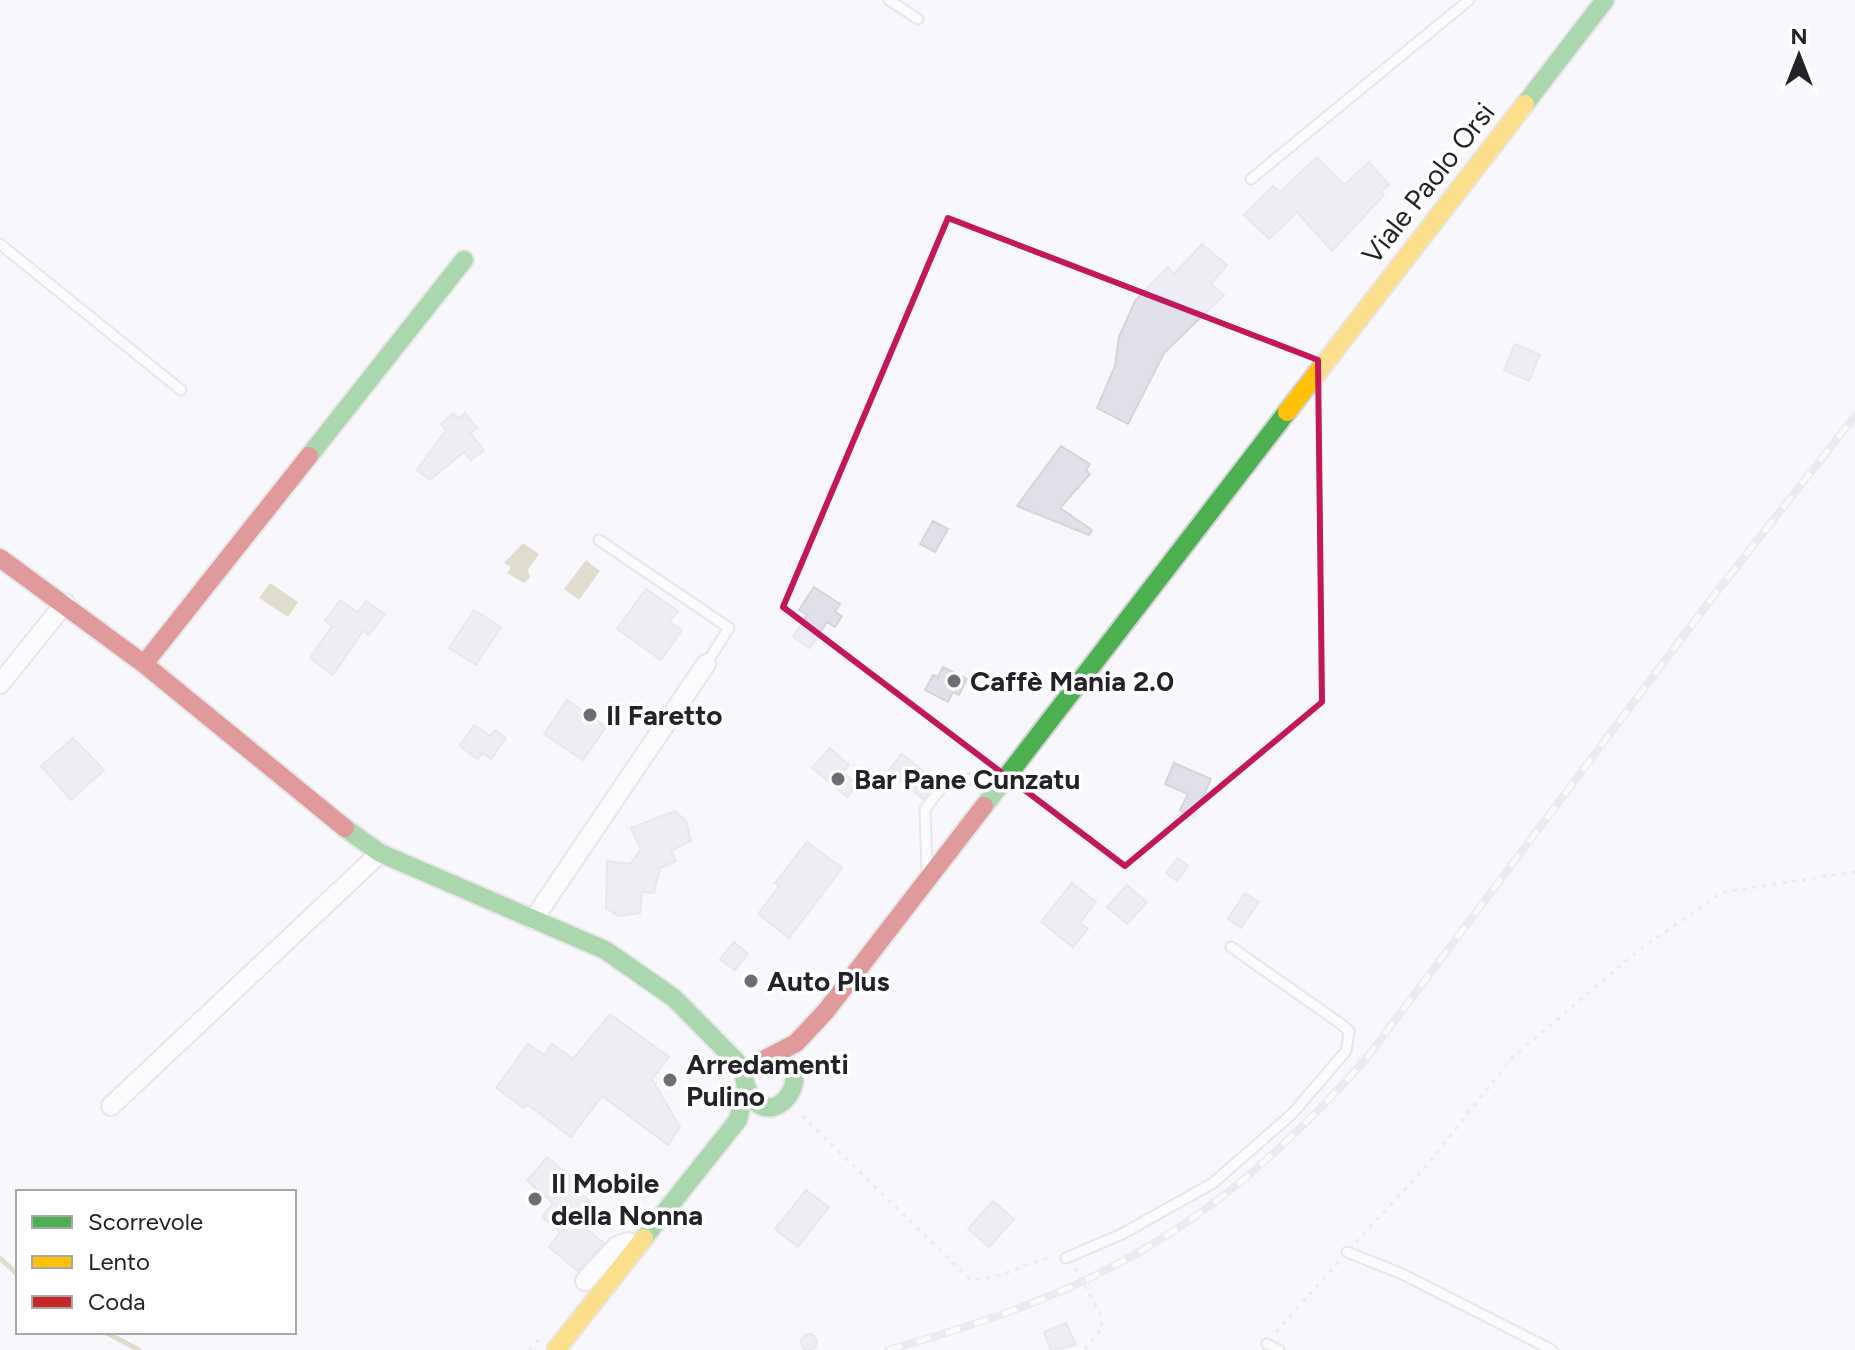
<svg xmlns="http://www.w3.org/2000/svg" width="1855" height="1350" font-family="Figtree,sans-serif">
<rect width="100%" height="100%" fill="#f8f8fc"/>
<path fill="#c6bc97" d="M523,543L539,554L528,570L530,578L524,583L507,573L511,567L504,563Z
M586,560L600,571L579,600L564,589Z
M270,583L298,602L288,617L259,598Z"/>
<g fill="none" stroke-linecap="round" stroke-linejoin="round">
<path stroke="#c6bc97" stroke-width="5" d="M0,1258L18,1275
M105,1332L139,1350"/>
</g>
<path fill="#e0e0e8" stroke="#d5d5d9" stroke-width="2" d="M1317,157L1344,185L1369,162L1389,185L1380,192L1384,195L1332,251L1297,212L1269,239L1244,215L1273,186L1280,192Z
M1202,244L1227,265L1211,284L1224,295L1164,353L1128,424L1097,408L1115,366L1119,337L1135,301L1168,267L1174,274Z
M1515,344L1540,355L1529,381L1504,370Z
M453,413L458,419L465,413L477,428L470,433L484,450L471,460L464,452L430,480L417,470L446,430L441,424Z
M1061,446L1090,464L1086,470L1090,474L1060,508L1092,530L1089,535L1017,506Z
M933,521L948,529L935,552L920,544Z
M814,587L840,604L835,612L842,616L835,627L827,622L810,648L793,637L807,615L799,610Z
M646,589L678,611L670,622L682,630L661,660L617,629Z
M340,600L358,612L366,601L385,614L369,635L363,631L333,675L310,658L332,626L325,621Z
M474,610L501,627L476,665L449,648Z
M943,667L967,679L959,695L953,692L948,702L925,690L933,675L938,677Z
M567,700L606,727L583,760L544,734Z
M474,725L490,736L495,730L506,738L491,759L482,753L478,759L460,746Z
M73,738L104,770L71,800L41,766Z
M830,748L849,765L843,772L857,785L847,797L812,768Z
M902,754L936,782L923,799L888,771Z
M1174,763L1211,779L1194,817L1180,810L1188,794L1165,784Z
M675,811L686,821L691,841L671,851L676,861L660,868L654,893L642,892L640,913L619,916L606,909L607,861L630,864L641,849L631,828Z
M807,842L842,868L789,938L758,914L779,886L775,883Z
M1178,858L1188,866L1177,881L1166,873Z
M1072,883L1096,902L1080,923L1088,929L1073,947L1041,922Z
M1127,885L1147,902L1127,924L1107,907Z
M1245,893L1259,902L1241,928L1228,919Z
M734,942L748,954L735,970L720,959Z
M610,1014L669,1057L652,1079L680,1127L668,1145L602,1096L571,1137L527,1104L524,1108L496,1088L528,1044L544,1055L552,1044L573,1059Z
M547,1157L575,1180L570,1185L594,1205L579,1223L604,1243L578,1271L549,1247L560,1232L542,1217L553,1203L527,1181Z
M806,1190L829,1207L798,1247L775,1229Z
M993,1201L1014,1219L989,1247L968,1229Z
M1066,1323L1076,1345L1051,1350L1044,1332Z
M801 1342a8 8 0 1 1 16 0a8 8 0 1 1-16 0Z"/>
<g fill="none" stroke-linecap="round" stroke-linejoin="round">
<defs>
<path id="lane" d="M889,0L918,19
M1251,179L1469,0
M0,244L181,390
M599,540L729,628L706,664
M927,873L925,809L946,782L1000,776
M1347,1252L1402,1274L1552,1350
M1066,1258L1122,1234L1213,1183L1292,1114L1346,1051L1349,1031L1341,1024L1231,947
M1267,1344L1279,1350"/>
<path id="street" d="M0,684L65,603
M533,920L706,664
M111,1106L380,853
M585,1281L617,1246L628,1242L637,1247"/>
<path id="fast" d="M1525,104L1605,0
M309,456L464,260
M984,806L1287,412
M345,828L380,853L605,950L674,998L742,1067L746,1086L738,1120L644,1238
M746,1086C771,1149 832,1053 761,1060"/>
<path id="slow" d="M1287,412L1525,104
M556,1350L644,1238"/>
<path id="jam" d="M0,558L144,664L345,828
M144,664L309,456
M767,1058L796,1043L826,1011L984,806"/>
</defs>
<use href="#lane" stroke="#d2d2d6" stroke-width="13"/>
<use href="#street" stroke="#d2d2d6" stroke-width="22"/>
<use href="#fast" stroke="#d2d2d6" stroke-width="22"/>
<use href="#slow" stroke="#d2d2d6" stroke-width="22"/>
<use href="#jam" stroke="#d2d2d6" stroke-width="22"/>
<path stroke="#dedee0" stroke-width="3" stroke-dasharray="4 6" stroke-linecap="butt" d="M802,1116L969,1278C992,1284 1027,1262 1052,1257
M1356,1242L1421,1172L1512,1058L1639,950L1723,892L1855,872
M1075,1268L1100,1313L1102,1329L1084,1350
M1276,1332L1340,1260
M529,1350L538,1340"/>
<use href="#lane" stroke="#fefeff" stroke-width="9"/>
<use href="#street" stroke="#fefeff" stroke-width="18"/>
<use href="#fast" stroke="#4caf50" stroke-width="18"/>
<use href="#slow" stroke="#ffc107" stroke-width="18"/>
<use href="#jam" stroke="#c62828" stroke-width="18"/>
<defs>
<path id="rail" d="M888,1350C980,1324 1072,1294 1154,1243C1235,1195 1304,1128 1366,1059L1712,598L1855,416"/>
</defs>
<use href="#rail" stroke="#dbdbdc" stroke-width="8"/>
<use href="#rail" stroke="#fff" stroke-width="5" stroke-dasharray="15" stroke-linecap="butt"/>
</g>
<path d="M0 0H1855V1350H0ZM948,218L1318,360L1322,702L1125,866L783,607Z" fill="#f8f8fc" fill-opacity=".55" fill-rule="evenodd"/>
<path fill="none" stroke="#c2185b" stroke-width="6" stroke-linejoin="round" d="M948,218L1318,360L1322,702L1125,866L783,607Z"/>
<g fill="#6e6d72" stroke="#fff" stroke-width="3">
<circle cx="954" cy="681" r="8"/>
<circle cx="590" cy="715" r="8"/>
<circle cx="838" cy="779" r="8"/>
<circle cx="751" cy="981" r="8"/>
<circle cx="670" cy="1080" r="8"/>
<circle cx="535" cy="1199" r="8"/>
</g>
<g text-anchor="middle" stroke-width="7" stroke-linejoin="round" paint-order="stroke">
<g font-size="28" fill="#232228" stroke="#fff">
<text transform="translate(1428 183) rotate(-52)" y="10">Viale Paolo Orsi</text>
</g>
<g font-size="28" font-weight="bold" fill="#232228" stroke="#fff" text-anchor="start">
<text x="970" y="691">Caffè Mania 2.0</text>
<text x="606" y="725">Il Faretto</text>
<text x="854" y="789">Bar Pane Cunzatu</text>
<text x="767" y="991">Auto Plus</text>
<text x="686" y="1074">Arredamenti<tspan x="686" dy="32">Pulino</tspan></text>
<text x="551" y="1193">Il Mobile<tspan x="551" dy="32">della Nonna</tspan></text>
</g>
</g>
<rect x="16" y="1190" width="280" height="144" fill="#ffffff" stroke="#a7a7a9" stroke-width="2"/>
<rect x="32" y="1216" width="40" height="12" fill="#4caf50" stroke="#a7a7a9" stroke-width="2"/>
<text x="88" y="1230" font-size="24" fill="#232228">Scorrevole</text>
<rect x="32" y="1256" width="40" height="12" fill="#ffc107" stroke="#a7a7a9" stroke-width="2"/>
<text x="88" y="1270" font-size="24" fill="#232228">Lento</text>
<rect x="32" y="1296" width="40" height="12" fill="#c62828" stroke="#a7a7a9" stroke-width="2"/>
<text x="88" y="1310" font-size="24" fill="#232228">Coda</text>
<g transform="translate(1799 56)" stroke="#ffffff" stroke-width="6" paint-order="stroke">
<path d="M0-6L14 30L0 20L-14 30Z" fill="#232228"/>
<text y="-12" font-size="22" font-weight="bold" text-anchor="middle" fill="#232228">N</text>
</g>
</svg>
